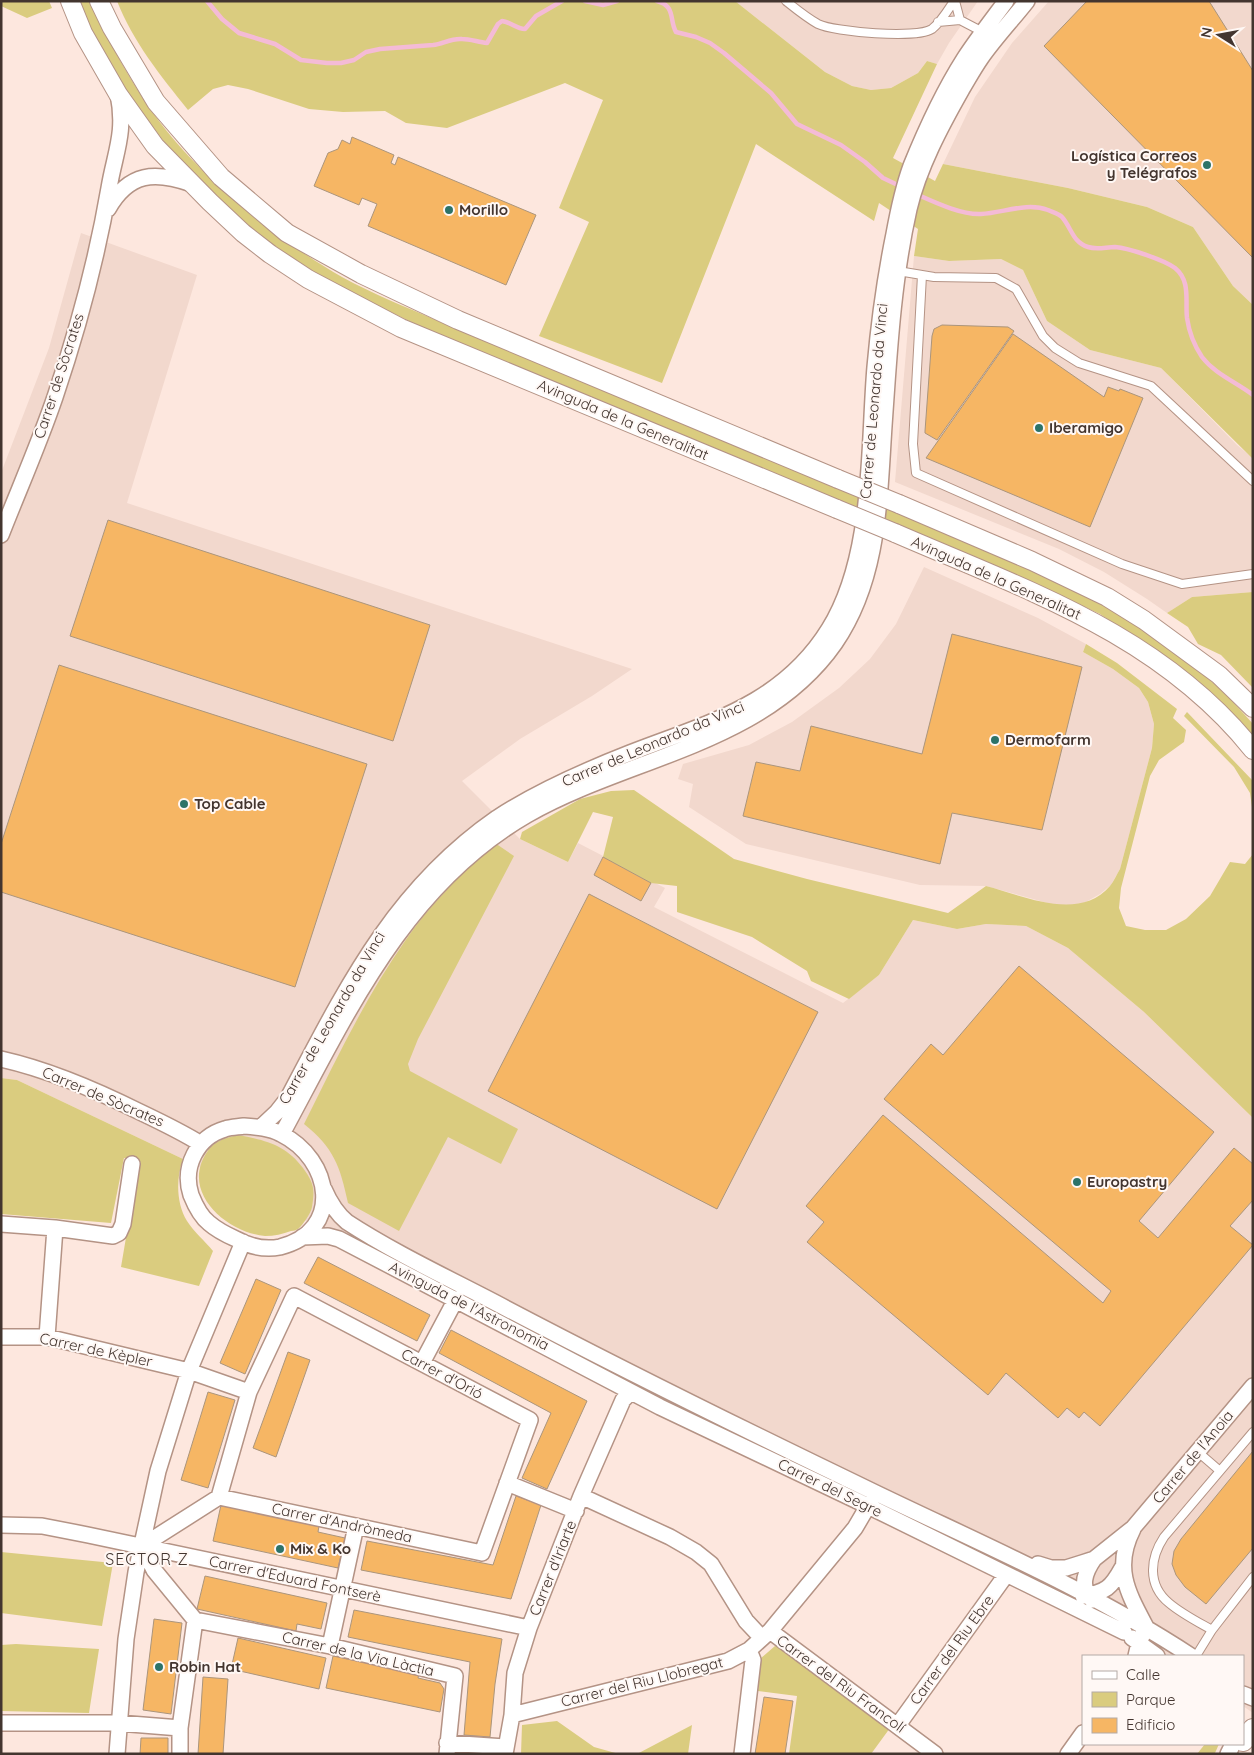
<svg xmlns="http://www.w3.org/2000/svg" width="1254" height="1755" font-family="Quicksand,sans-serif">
<rect width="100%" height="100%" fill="#fde7de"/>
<path fill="#f2d8cd" d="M735,1H978L949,43L937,64L927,61L918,73L891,88L871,90L852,86L825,72Z
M1049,1L1253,2V305L1233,286L1193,227L1147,207L1068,188L943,164L975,97L1012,43Z
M81,233L197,275L127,503L632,669L592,696L520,739L462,781L520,839L568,862L578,843L665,888L654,907L843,1003L879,975L913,920L957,929L986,924L1026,926L1068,948L1144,1012L1253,1118V1713L1243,1706V1656H1167L1072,1593L587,1363L183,1159L17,1080L1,1078V473L49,348Z
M914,256L949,261L1001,259L1023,270L1047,321L1090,350L1161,368L1237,445L1253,458V592L1192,597L1167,613L1147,599L1104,572L1059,549L895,482Z
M924,567L1038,618L1086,644L1083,652L1113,669L1139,688L1148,702L1154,724L1152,748L1120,869L1111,885L1100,894L1084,903L1069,906L1051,904L986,886L920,885L746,844L689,807L693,784L678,779L683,764L749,745L792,722L839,688L870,659L896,624Z"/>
<path fill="#dacc7f" d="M1,1H49L52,8L27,18L1,6Z
M78,1H90C109,42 130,81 156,117C200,177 277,240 342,277C373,294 406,307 438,321C487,342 537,363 587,384C704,432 822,480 938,530C994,554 1059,578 1111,609C1149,631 1187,658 1219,688C1231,699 1242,712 1253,724V739L1184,671L1100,614L991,564L417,325L338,286L308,269L261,237L225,205L174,155L122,86L97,42Z
M117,1H735L825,72L852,86L871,90L891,88L918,73L927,61L937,64L893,158L935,181L943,164L1068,188L1147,207L1193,227L1233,286L1253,305V459L1161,368L1090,350L1047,321L1023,270L1001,259L949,261L914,256L918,229L879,203L874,221L756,144L662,383L539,336L589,222L559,208L603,100L565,83L447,128L406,123L385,111L343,112L309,109L248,89L228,85L213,89L188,110C161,76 133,42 117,1Z
M1253,592V688L1221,655L1198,644L1188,627L1167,613L1192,597Z
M1086,644L1117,663L1177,709L1173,718L1186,730L1184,742L1159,760L1150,776L1121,888L1119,908L1126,926L1145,930H1166L1186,919L1210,896L1230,862L1245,864L1253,854V1118L1144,1012L1068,948L1026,926L986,924L957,929L913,920L879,975L849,999L811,981L807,971L752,937L677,912V886L651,883L603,857L613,817L593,812L568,862L520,839L522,832L580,799L611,791L634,790L734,859L807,879L948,913L986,886C1024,896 1079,922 1110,886C1114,881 1117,874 1120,869L1152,748L1154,724L1148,702L1139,688L1113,669L1083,652Z
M1187,712L1253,781V814L1250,793L1234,767L1184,716Z
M492,841L514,856L418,1039L408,1064L410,1071L518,1129L501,1164L448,1137L399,1231L348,1203C340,1166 334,1148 304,1124C335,1062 365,998 405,941C429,905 463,874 492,841Z
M1,1078L17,1080L183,1159C176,1178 176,1203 187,1221C194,1232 205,1241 213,1251L199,1286L121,1267L139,1161L124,1158L111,1223L1,1214Z
M238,1135C265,1140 286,1145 303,1168C314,1183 315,1189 312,1207C311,1213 303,1225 298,1229C296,1230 294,1231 291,1231C283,1234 274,1236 265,1236C231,1233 189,1200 201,1164C203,1158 208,1149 213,1145C220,1139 230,1137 238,1135Z
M1,1552L113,1563L102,1626L1,1613Z
M16,1644L99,1649L89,1713L1,1711V1645Z
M775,1646L782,1648L890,1728L871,1754H789L797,1696L758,1691L761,1658Z
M557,1721L594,1747L619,1754H521L522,1725Z
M692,1725L688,1754H637Z
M1205,1744H1219L1215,1753L1197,1754Z"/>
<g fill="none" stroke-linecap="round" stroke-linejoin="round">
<path stroke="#f4bbd6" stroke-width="4.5" d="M207,1L222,19L239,33L275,44L301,60L327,63H341L354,60L366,52L380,49L433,45C443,44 451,38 462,39C470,39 478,42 487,43L498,24L502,21C511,22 516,29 525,29L536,16L562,1
M585,1L603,5L617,1
M657,1C676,6 669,20 676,32L696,37L710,43L724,53L771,93L797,124L841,145L865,162L883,178L902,187
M916,194C934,202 961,215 981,214C1003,213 1026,202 1048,210C1052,212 1059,214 1062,217C1071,227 1073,243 1088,247C1097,250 1106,247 1115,247C1129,248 1164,260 1175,268C1191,281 1185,301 1187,318C1189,332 1194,345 1202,357C1215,374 1236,382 1253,395"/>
</g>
<path fill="#f6b664" stroke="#ab957c" d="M1087,1H1209L1253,71V258L1044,46Z
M352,137L394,155L391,163L395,165L398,157L536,215L506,285L368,226L377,204L362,198L359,205L314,186L328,153L338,149L342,140L350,144Z
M942,325L1008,327L1014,331L937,440L925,433V431L932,336L934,329Z
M1013,334L1104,397L1108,387L1119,391L1120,389L1143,398L1090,527L926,458Z
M108,520L430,625L393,741L70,636Z
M952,634L1082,667L1042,830L952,813L940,864L743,816L756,762L800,771L811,726L922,754Z
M59,665L367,764L295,987L1,892V844Z
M603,857L651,883L641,901L594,875Z
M589,894L818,1012L717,1209L488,1091Z
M1019,966L1214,1132L1139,1221L1158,1238L1234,1148L1253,1164V1200L1230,1226L1253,1245L1100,1426L1084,1412L1079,1418L1067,1408L1058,1418L1006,1373L988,1395L807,1242L824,1222L806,1206L883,1115L1103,1303L1111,1291L884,1099L931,1044L943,1055Z
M318,1257L430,1315L417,1341L304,1283Z
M256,1279L281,1290L245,1374L220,1363Z
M451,1330L587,1401L547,1489L522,1478L551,1413L439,1353Z
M288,1352L310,1360L276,1457L253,1448Z
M208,1392L235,1400L208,1488L181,1480Z
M1253,1451V1548L1206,1604L1185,1587L1176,1575L1172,1564L1174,1551L1181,1539Z
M516,1496L541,1505L511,1599L361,1570L367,1541L493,1565Z
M221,1505L319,1526L318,1532L345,1538L338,1568L213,1541Z
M205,1576L327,1603L321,1629L297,1624L296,1631L197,1609Z
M354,1610L502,1639L495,1684L490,1737L464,1735L470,1662L348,1637Z
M154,1619L182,1623L171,1714L143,1710Z
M238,1638L326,1658L319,1689L231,1669Z
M333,1656L419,1674L418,1678L440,1683L444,1689L440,1712L326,1688Z
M203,1677L228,1679L223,1754H198Z
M764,1697L793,1701L785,1754H755Z
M141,1738H168V1754H140Z"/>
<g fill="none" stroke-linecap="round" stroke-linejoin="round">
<defs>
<path id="service" d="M786,1C796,9 807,18 818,24C834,32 917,39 932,29C941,22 948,10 954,1
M955,1L960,20L983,32
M938,22L960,20
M898,271L934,277L996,278L1016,289L1043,336L1055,348L1079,363L1151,386L1253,481
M922,275L913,444L916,473L1122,564L1182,584L1253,574
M1198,1452L1220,1471
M1212,1630C1198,1622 1182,1614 1169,1603C1147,1585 1150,1558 1164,1537L1253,1432
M1196,1656L1212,1630L1253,1577"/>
<path id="minor" d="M108,209C129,172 155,171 192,184
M1,535C19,489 39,444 55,397C78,329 97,258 109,188C115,152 126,133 118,94
M1,1059C50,1070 96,1090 140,1112C161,1122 182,1132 201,1144
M244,1126C257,1127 270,1128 281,1134C332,1159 344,1231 280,1247C265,1250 249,1246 236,1239C227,1235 217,1230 209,1223C200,1216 195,1205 191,1195C182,1167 197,1137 225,1129C231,1127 238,1127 244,1126Z
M261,1127L277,1112L288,1098C345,990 393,890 497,818C538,791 584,771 630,753C707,723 782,705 829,629C874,556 868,451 875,367C879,322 885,278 894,234C898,212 903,188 911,166C926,129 943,92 964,59C977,39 992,20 1006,1
M282,1134C347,1014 404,886 527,815C628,757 764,745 835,643C879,579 879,501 884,426C889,354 893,280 909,209C919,167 941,126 962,89C968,79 974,68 981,58C995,38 1012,20 1027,1
M324,1189C330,1203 336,1213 347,1222C393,1252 446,1277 494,1302C621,1369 749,1432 878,1494C984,1545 1092,1591 1191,1656
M1,1224L55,1228L113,1236L119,1233L123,1224L132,1164
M302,1237L328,1236L339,1239L660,1407L868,1506L1124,1632
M1,1337H47L189,1371L249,1392
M47,1337L55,1228
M422,1363L456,1299
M507,1483L576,1511
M581,1496L670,1537L696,1552L711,1564L746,1621L762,1638
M1,1525L42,1526L88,1535L529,1628
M1133,1529C1113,1568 1128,1593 1146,1627L1139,1643L1136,1656
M1038,1564L1051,1568H1066L1082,1563L1094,1559L1133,1528L1253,1386
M1083,1596C1106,1592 1111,1588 1122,1568
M1092,1600C1079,1587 1085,1572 1094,1559
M195,1620L330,1646L455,1676L447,1754
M770,1631L935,1754
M1132,1638L1157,1656
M330,1646L356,1526
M1243,1694L1253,1698
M512,1715L728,1661L749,1650L770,1631L855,1528L872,1499
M1,1723H118L180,1728
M898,1725L1006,1575
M447,1743L505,1747
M117,1754L126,1639L136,1572L158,1471L189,1371L243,1242
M180,1754V1728L195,1620L154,1570L142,1546L219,1497L482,1553L530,1420L294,1296L249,1392L219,1497
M505,1754L512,1715L515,1673L529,1628L581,1496L623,1400L631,1392
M742,1754L753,1660L749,1650
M1068,1754L1083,1733
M1228,1754L1233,1744"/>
<path id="tertiary" d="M70,1L83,33L118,94L155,146L210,202L243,233L270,254L308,279L401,328L837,509
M99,1L112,28L156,102L221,177L287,233L361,274L458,320L838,479
M899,504L1032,561L1107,597L1144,620L1219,675L1253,708
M895,533C1026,590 1160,634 1253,750"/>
<path id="secondary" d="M1243,1741L1253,1729"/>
</defs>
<use href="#service" stroke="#b49385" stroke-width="10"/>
<use href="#minor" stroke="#b49385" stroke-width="18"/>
<use href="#tertiary" stroke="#b49385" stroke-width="20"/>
<use href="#secondary" stroke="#b49385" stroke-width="22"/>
<use href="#service" stroke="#fff" stroke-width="8"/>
<use href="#minor" stroke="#fff" stroke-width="15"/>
<use href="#tertiary" stroke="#fff" stroke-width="18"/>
<use href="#secondary" stroke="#fff" stroke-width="20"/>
<defs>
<path id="tertiary-bridge" d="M838,479L899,504
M837,509L895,533"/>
</defs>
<use href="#tertiary-bridge" stroke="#b49385" stroke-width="20" stroke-linecap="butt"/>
<use href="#tertiary-bridge" stroke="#fff" stroke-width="18"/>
</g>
<g fill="#2d7368" stroke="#fff8f5" stroke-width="2">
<circle cx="1207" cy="165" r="5"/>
<circle cx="449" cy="210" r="5"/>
<circle cx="1039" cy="428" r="5"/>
<circle cx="995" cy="740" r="5"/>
<circle cx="184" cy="804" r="5"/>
<circle cx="1077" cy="1182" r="5"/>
<circle cx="280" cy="1549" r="5"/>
<circle cx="159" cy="1667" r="5"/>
</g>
<g text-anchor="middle" stroke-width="4" stroke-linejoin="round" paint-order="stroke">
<g font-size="15" font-weight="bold" fill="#43352f" stroke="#fff8f5" text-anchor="start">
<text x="1197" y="161" text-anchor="end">Logística Correos<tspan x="1197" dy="17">y Telégrafos</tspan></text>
<text x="459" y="215">Morillo</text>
<text x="1049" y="433">Iberamigo</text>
<text x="1005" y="745">Dermofarm</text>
<text x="194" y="809">Top Cable</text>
<text x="1087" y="1187">Europastry</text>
<text x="290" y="1554">Mix &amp; Ko</text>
<text x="169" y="1672">Robin Hat</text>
</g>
<g font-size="15" fill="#43352f" stroke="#fff8f5">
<text transform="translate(59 376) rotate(-72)" y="5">Carrer de Sòcrates</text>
<text transform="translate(874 401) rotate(-85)" y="5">Carrer de Leonardo da Vinci</text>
<text transform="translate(623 420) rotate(23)" y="5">Avinguda de la Generalitat</text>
<text transform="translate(996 578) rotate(24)" y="5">Avinguda de la Generalitat</text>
<text transform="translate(653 744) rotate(-23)" y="5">Carrer de Leonardo da Vinci</text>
<text transform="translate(332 1018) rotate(-60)" y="5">Carrer de Leonardo da Vinci</text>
<text transform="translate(103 1097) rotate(23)" y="5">Carrer de Sòcrates</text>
<text transform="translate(469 1306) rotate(27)" y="5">Avinguda de l'Astronomia</text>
<text transform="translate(96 1350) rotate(12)" y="5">Carrer de Kèpler</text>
<text transform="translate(442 1374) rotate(28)" y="5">Carrer d'Orió</text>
<text transform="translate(1193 1457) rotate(-50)" y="5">Carrer de l'Anoia</text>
<text transform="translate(830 1488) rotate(26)" y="5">Carrer del Segre</text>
<text transform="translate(342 1523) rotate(12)" y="5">Carrer d'Andròmeda</text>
<text transform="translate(553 1568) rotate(-68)" y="5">Carrer d'Iriarte</text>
<text transform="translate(295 1579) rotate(12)" y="5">Carrer d'Eduard Fontserè</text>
<text transform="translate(952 1650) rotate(-54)" y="5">Carrer del Riu Ebre</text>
<text transform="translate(358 1654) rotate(13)" y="5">Carrer de la Via Làctia</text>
<text transform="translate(642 1682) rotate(-14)" y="5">Carrer del Riu Llobregat</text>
<text transform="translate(841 1684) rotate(36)" y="5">Carrer del Riu Francolí</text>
</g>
<g font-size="16" letter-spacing="1" fill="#43352f" stroke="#fff8f5">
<text x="147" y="1565">SECTOR Z</text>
</g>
</g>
<rect width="1254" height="1755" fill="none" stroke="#43352f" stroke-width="5"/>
<rect x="1082" y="1655" width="162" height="90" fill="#fff8f5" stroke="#b4aaa6"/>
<rect x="1092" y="1671" width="25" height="8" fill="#ffffff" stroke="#b4aaa6"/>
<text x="1126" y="1680" font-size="15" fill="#43352f">Calle</text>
<rect x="1092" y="1692" width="25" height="15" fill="#dacc7f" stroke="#b4aaa6"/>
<text x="1126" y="1705" font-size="15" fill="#43352f">Parque</text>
<rect x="1092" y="1718" width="25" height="15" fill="#f6b664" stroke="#b4aaa6"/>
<text x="1126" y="1730" font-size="15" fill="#43352f">Edificio</text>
<g transform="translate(1219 35) rotate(281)" stroke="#fff8f5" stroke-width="4" paint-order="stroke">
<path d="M0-4L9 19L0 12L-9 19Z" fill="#43352f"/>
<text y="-8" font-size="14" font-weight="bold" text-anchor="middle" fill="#43352f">N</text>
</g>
</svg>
